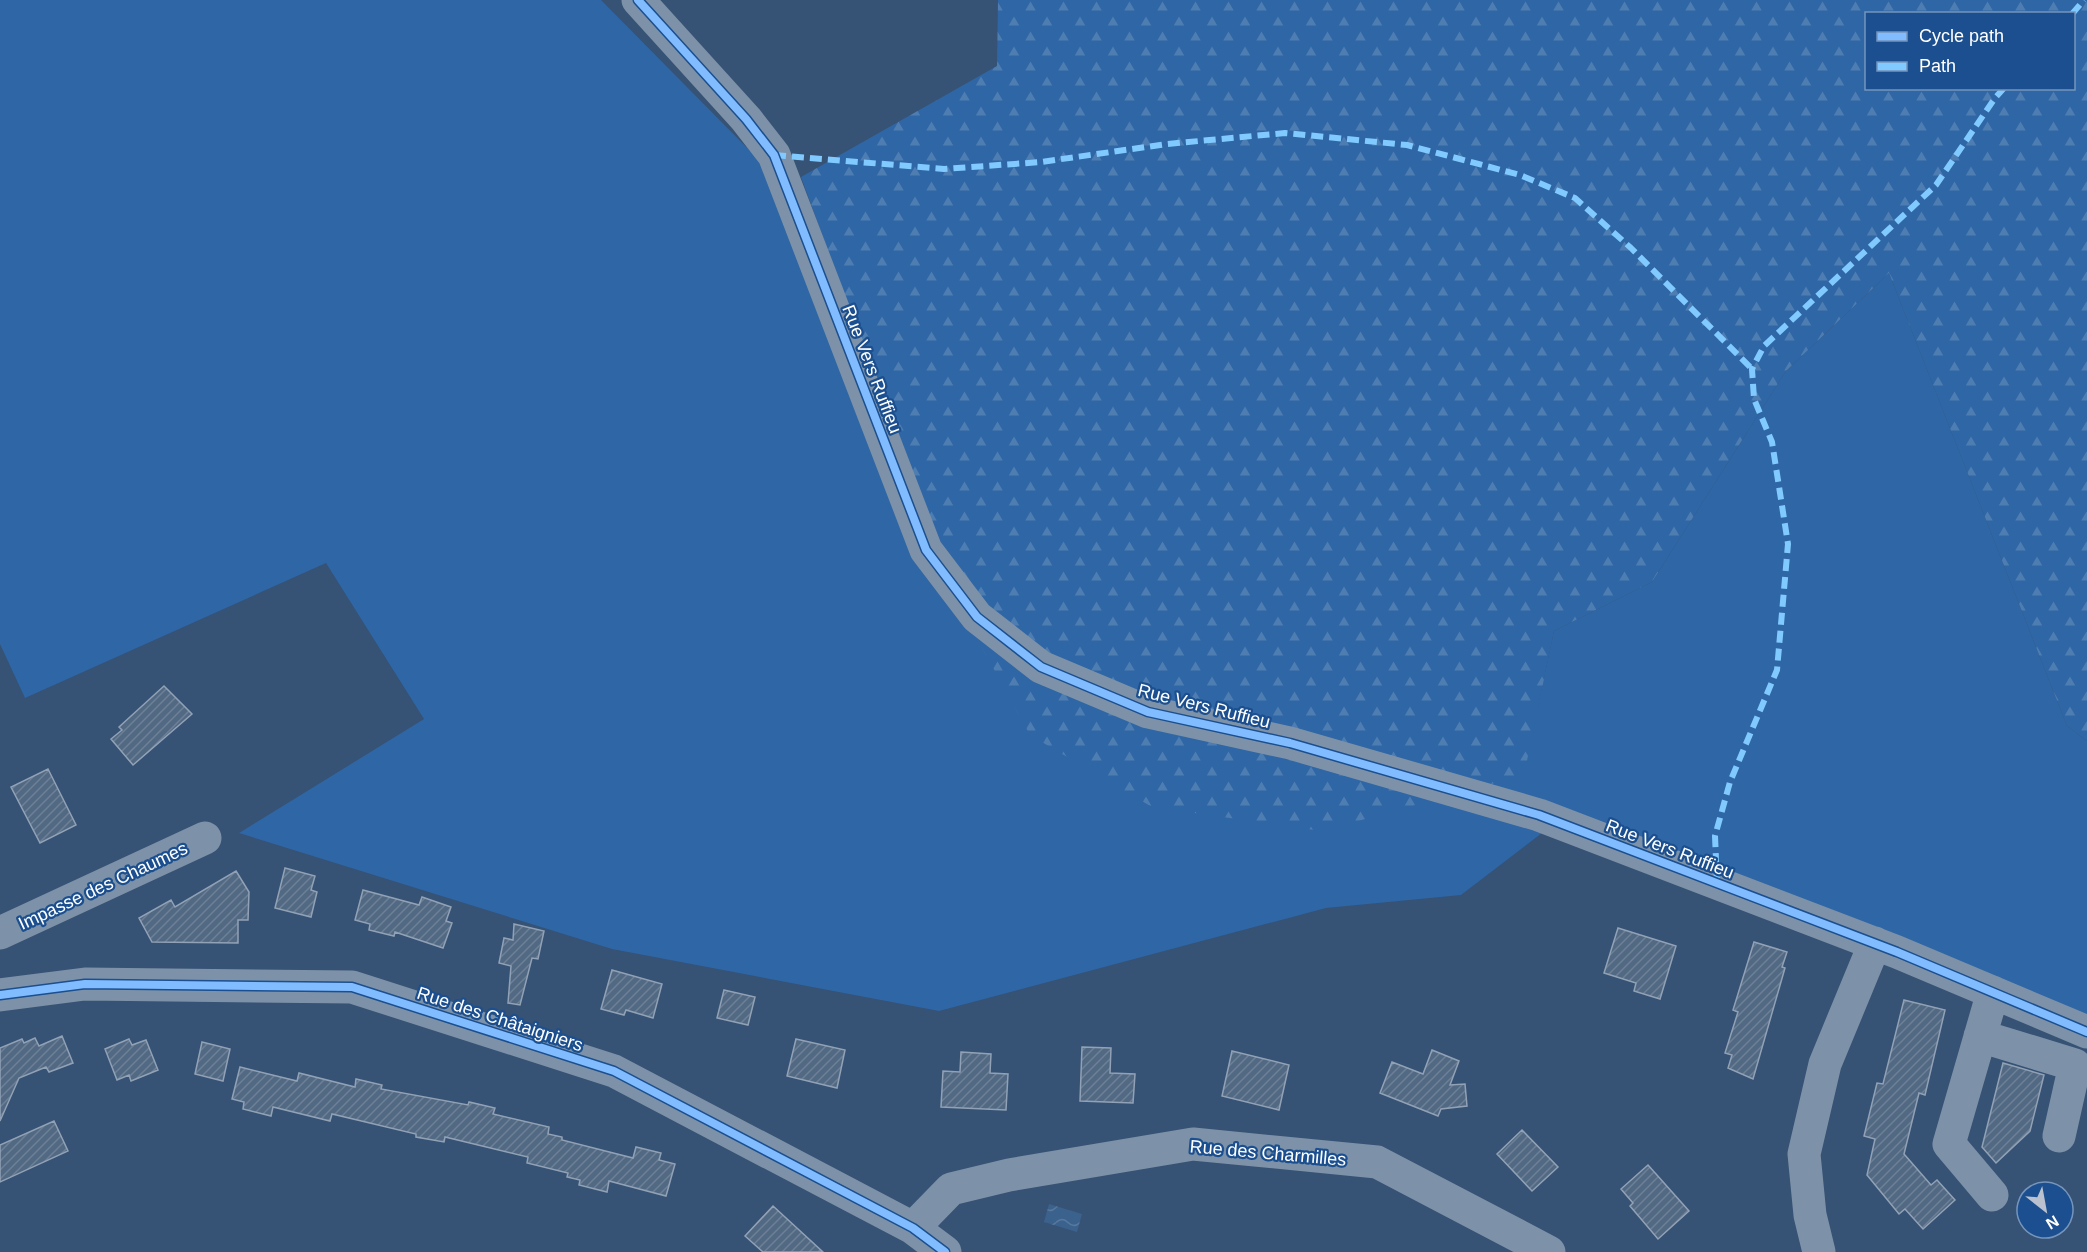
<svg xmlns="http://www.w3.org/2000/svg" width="2087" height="1252" font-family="Arial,sans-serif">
<defs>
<pattern id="forest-firs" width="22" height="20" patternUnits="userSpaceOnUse" patternTransform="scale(1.5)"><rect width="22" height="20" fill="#2f66a5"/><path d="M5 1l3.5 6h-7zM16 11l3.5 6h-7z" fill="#4e7db2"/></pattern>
<pattern id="water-waves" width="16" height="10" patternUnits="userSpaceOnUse" patternTransform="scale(1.5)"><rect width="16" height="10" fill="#3b618d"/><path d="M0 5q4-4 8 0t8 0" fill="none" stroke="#58799e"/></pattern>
<pattern id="building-hatch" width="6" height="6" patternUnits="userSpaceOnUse" patternTransform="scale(1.5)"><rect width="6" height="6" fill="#526984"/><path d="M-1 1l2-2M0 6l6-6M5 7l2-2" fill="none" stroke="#6c8096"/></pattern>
</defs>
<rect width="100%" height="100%" fill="#365274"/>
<path fill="#2f66a5" d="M0,0H601L762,163L888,415L1523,775L1554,631L1652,582L1786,371L1889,273L2067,726L2087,741V1032L1559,820L1461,895L1326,908L939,1011L612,949L239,833L424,719L326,563L25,698L0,644Z"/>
<path fill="url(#forest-firs)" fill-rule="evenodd" d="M998,0H2087V741L2067,726L1889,273L1786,371L1652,582L1554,631L1524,775L1322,831L1152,807L1030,735L946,582L888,415L801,177L997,66ZM1866,14H2074V88H1866Z"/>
<path fill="url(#water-waves)" d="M1049,1204L1082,1214L1077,1232L1044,1222Z"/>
<path fill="url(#building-hatch)" stroke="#92a2b6" stroke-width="1.5" d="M164,686L192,714L133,765L111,739L122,730L119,727Z
M48,769L76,825L40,843L11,787Z
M285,868L315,876L311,890L317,892L311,917L275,908Z
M236,871L249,892L248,920H238V943L152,942L139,918L171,900L175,907Z
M363,890L419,905L422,897L451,907L446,921L452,923L443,948L395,932L394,936L369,930L370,924L355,920Z
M514,924L544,931L538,959L532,958L520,1005L508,1003L511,966L499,963L504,938L513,940Z
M1618,928L1676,946L1660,999L1634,991L1636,983L1604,973Z
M1754,942L1787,952L1782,967L1785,968L1753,1079L1728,1068L1732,1055L1725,1053L1738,1012L1733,1010Z
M612,970L662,984L653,1018L626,1010L624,1015L601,1009Z
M724,990L755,997L748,1025L717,1018Z
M1904,1000L1945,1010L1925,1095L1919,1093L1904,1154L1931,1185L1937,1180L1955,1200L1923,1229L1905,1209L1899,1214L1867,1175L1875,1139L1864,1136L1877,1083L1883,1084Z
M62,1036L73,1063L49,1072L46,1067L19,1078L0,1121V1048L22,1039L24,1043L35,1038L39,1046Z
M129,1039L132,1045L146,1040L158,1070L131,1081L129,1075L117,1080L105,1049Z
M796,1039L845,1050L837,1088L787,1076Z
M202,1042L230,1049L223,1081L195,1074Z
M1082,1047L1111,1048L1110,1073L1135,1074L1133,1103L1080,1101Z
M1432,1050L1459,1061L1450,1085L1465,1084L1467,1106L1441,1109L1438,1116L1380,1093L1392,1062L1423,1074Z
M1232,1051L1289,1065L1279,1110L1222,1096Z
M961,1052L991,1054L990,1073L1008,1074L1006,1110L941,1107L943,1071L960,1072Z
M2003,1063L2044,1075L2030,1131L1996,1163L1982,1147Z
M240,1067L297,1081L299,1073L355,1087L356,1079L382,1085L381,1089L468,1105L469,1102L495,1108L493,1114L549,1127L548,1134L562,1137V1140L633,1158L636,1147L661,1153L659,1160L675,1164L666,1196L609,1181L607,1192L579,1185L580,1180L567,1177L568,1173L527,1163L528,1157L445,1137L444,1142L416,1137V1134L332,1114L330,1121L273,1107L271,1116L243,1109L244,1102L232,1099Z
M54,1121L68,1151L0,1182V1145Z
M1522,1130L1558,1167L1532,1191L1497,1154Z
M1648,1165L1689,1211L1658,1239L1630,1206L1633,1203L1621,1189Z
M773,1206L823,1252H763L745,1236Z"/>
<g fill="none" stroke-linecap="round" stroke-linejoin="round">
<path stroke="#7d92a8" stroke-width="33" d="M638,0L746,119L774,155L926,550L977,617L1041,667L1148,712L1290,743L1539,815L1897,952L2087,1032
M0,933L205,838
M0,995L85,984L352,987L614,1071L913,1228L945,1252
M1980,1036L2075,1065L2059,1136
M1992,1195L1949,1144L1993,992
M913,1228L951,1189L1009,1175L1193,1144L1377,1162L1549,1252
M1819,1252L1810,1215L1804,1154L1825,1064L1875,943"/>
<path stroke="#80caff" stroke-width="6" stroke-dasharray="12 6" stroke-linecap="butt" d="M2072,14L2084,0
M774,155L944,169L1041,162L1167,144L1285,133L1407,145L1520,175L1575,198L1631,248L1752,369
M1717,883L1715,836L1730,782L1777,670L1788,544L1772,442L1754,399L1752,369L1764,346L1936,185L1995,98L2004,88"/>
<defs>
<path id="cycleway" d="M638,0L746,119L774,155L926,550L977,617L1041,667L1148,712L1290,743L1539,815L1897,952L2087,1032
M0,995L85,984L352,987L614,1071L913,1228L945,1252"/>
</defs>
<use href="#cycleway" stroke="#1b4f8f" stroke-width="11"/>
<use href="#cycleway" stroke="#80bcff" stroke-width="8"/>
</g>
<g text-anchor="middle" stroke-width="4.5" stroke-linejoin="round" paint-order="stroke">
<g font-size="18" fill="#fff" stroke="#1b4f8f">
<text transform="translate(872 369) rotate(69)" y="6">Rue Vers Ruffieu</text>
<text transform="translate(1204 706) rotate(14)" y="6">Rue Vers Ruffieu</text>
<text transform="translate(1670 849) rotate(21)" y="6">Rue Vers Ruffieu</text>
<text transform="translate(103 886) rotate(-25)" y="6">Impasse des Chaumes</text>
<text transform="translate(500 1019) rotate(18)" y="6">Rue des Châtaigniers</text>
<text transform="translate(1268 1153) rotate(5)" y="6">Rue des Charmilles</text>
</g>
</g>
<rect x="1865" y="12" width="210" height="78" fill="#1b4f8f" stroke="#7695bc" stroke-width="1.5"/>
<rect x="1877" y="32" width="30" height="9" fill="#80bcff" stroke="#7695bc" stroke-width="1.5"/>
<text x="1919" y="42" font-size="18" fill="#ffffff">Cycle path</text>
<rect x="1877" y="62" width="30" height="9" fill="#80caff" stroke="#7695bc" stroke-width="1.5"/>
<text x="1919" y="72" font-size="18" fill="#ffffff">Path</text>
<g transform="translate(2045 1210) rotate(149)"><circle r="28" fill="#1b4f8f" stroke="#7695bc" stroke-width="1.5"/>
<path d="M0-4.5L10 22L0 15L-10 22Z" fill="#b9c2ce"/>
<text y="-9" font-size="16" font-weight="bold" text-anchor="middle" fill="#ffffff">N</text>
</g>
</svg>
